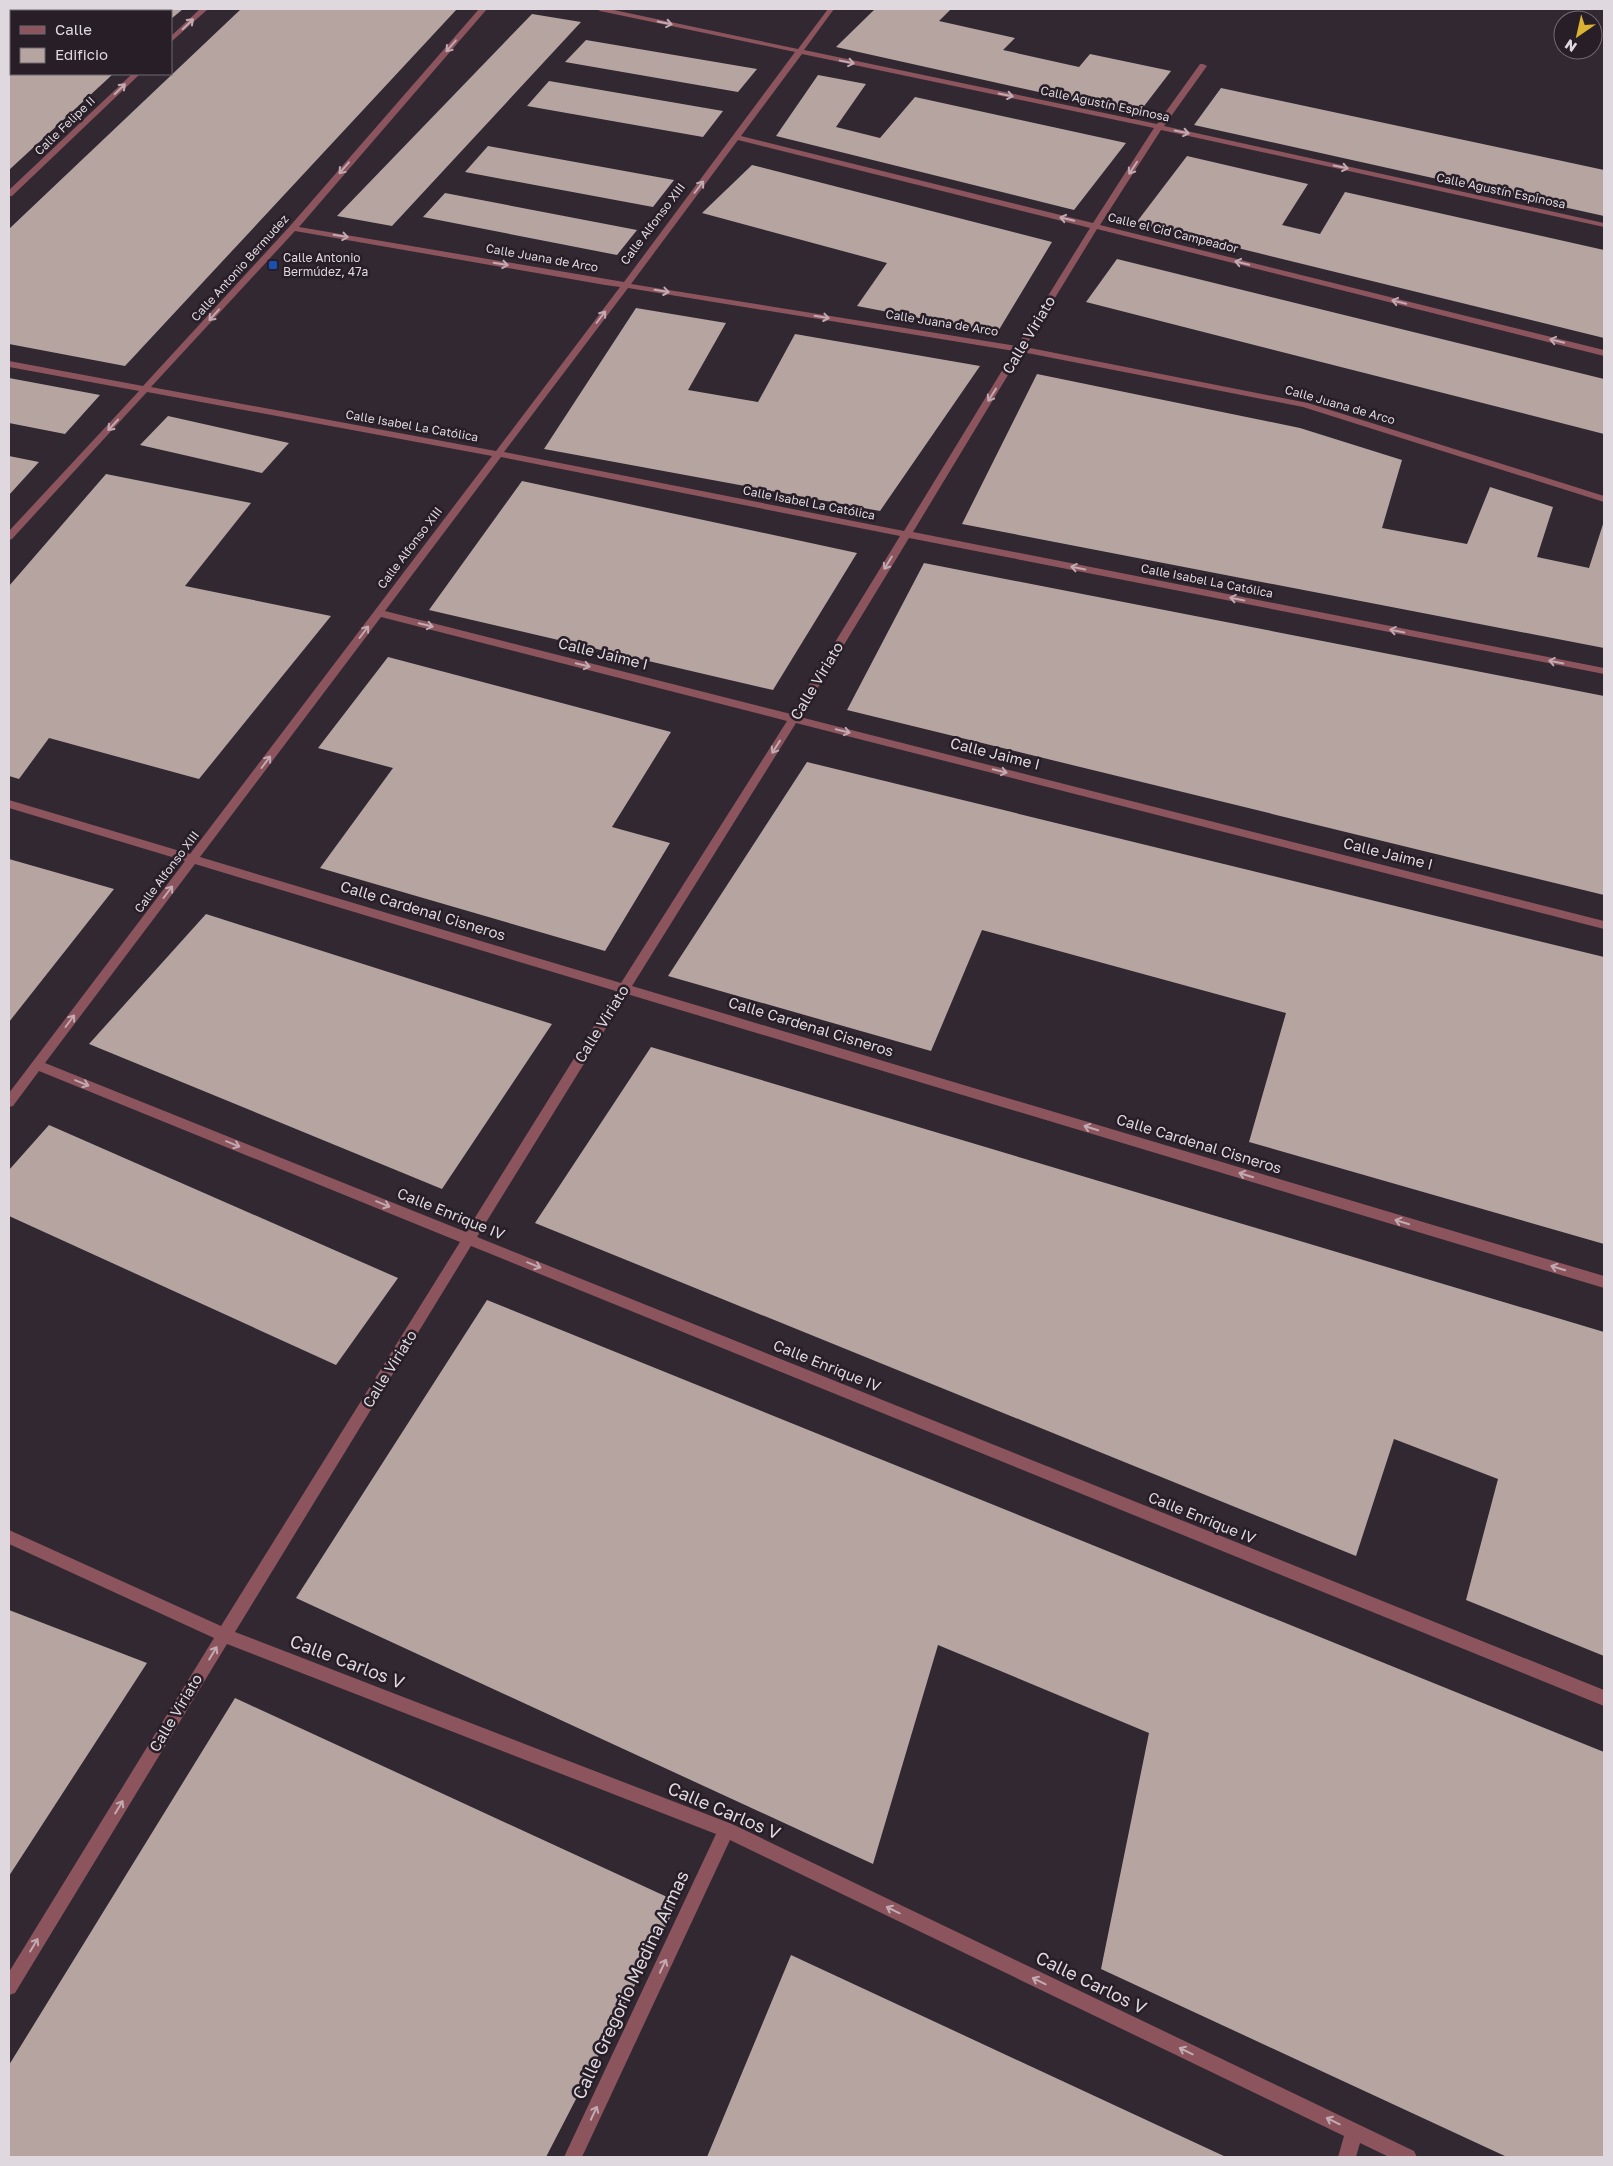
<svg xmlns="http://www.w3.org/2000/svg" width="1613" height="2166" font-family="'Golos Text',sans-serif">
<rect width="100%" height="100%" fill="#312832"/>
<path fill="#b6a4a1" d="M48,9H183L171,19V11H44Z
M241,9H457L125,366L9,344V229Z
M875,9H951L939,21L1015,38L1003,50L1079,67L1090,54L1171,71L1138,114L836,47Z
M532,14L581,22L392,226L337,216Z
M11,33V74H113L9,170V35Z
M586,40L757,69L738,92L565,62Z
M818,75L866,84L836,127L880,138L915,97L1126,143L1074,210L776,136Z
M549,81L723,111L703,137L527,106Z
M1221,88L1604,170V216L1194,125Z
M488,146L674,180L653,207L465,172Z
M1187,156L1308,184L1282,225L1320,234L1345,192L1604,250V338L1136,223Z
M752,165L1052,242L997,333L857,306L887,263L702,213Z
M445,193L637,230L617,255L423,217Z
M1117,259L1604,379V434L1086,302Z
M636,308L726,323L688,390L758,402L795,334L980,366L880,511L544,449Z
M1037,374L1300,428L1402,460L1382,528L1467,544L1490,487L1553,507L1537,557L1589,568L1604,521V648L962,524Z
M9,378L100,395L65,434L9,423Z
M168,416L289,443L262,473L140,445Z
M9,456L39,462L9,495Z
M106,474L251,503L185,586L331,616L199,779L49,738L19,779L9,776V586Z
M522,481L857,553L773,690L429,610Z
M924,563L1604,696V895L847,710Z
M388,657L671,732L612,827L670,843L605,951L320,868L393,768L318,748Z
M807,762L1604,957V1244L1249,1142L1286,1013L982,930L931,1051L668,976Z
M9,859L114,889L9,1022Z
M206,914L552,1024L442,1189L89,1044Z
M651,1047L1604,1332V1656L1466,1600L1498,1479L1394,1439L1356,1556L535,1223Z
M49,1125L398,1278L336,1365L9,1216V1170Z
M487,1300L1604,1752V2157H1507L1101,1969L1149,1733L938,1645L873,1864L296,1598Z
M9,1610L147,1663L9,1876Z
M235,1698L678,1902L546,2157H9V2065Z
M791,1955L1226,2157H707Z"/>
<g fill="none" stroke-linecap="round" stroke-linejoin="round">
<path fill="#8c545d" fill-rule="evenodd" d="M21,9H30L27,11H19Z
M200,9H208L171,42V36Z
M479,9H487L299,227L624,282L795,52L600,11L597,9H609L798,49L828,9H834L804,50L1157,124L1200,64H1203L1207,66L1164,126L1604,223V227L1161,130L1100,225L1604,350V356L1097,229L1025,347L1308,403L1604,496V502L1303,407L1022,352L913,532L1604,668V674L909,538L800,717L1604,921V929L796,723L632,986L1604,1276V1288L627,994L477,1237L1604,1690V1706L471,1246L235,1632L732,1824L1414,2151L1417,2157H1389L1360,2143L1356,2157H1338L1344,2136L730,1840L582,2157H564L716,1834L227,1644L15,1993L9,1995V1972L214,1638L9,1544V1530L221,1626L460,1242L39,1071L13,1106L9,1107V1093L185,861L9,808V800L190,854L492,456L147,392L12,539L9,540V531L139,391L9,367V361L143,386L290,226ZM802,54L1154,128L1093,223L741,136ZM738,140L1090,228L1017,346L631,284ZM295,231L605,285L620,287L496,451L151,387ZM628,288L1014,351L904,531L504,452ZM501,457L900,536L791,714L385,611ZM381,617L787,721L621,983L200,857ZM195,864L616,991L466,1232L45,1063Z
M9,16H11V22H9Z
M132,74H140L12,196H9V190Z"/>
</g>
<defs><path id="oneway-shaft" d="M-6 0H5M1.5-3L5.5 0L1.5 3" fill="none" stroke-width="1.6" stroke-linecap="round" stroke-linejoin="round" transform="scale(1.25)"/></defs>
<g stroke="#c2aab2">
<use href="#oneway-shaft" transform="translate(665 23) rotate(12)"/>
<use href="#oneway-shaft" transform="translate(188 24) rotate(-44)"/>
<use href="#oneway-shaft" transform="translate(451 46) rotate(131)"/>
<use href="#oneway-shaft" transform="translate(847 62) rotate(12)"/>
<use href="#oneway-shaft" transform="translate(120 89) rotate(-44)"/>
<use href="#oneway-shaft" transform="translate(1006 95) rotate(12)"/>
<use href="#oneway-shaft" transform="translate(1182 132) rotate(12)"/>
<use href="#oneway-shaft" transform="translate(1341 167) rotate(12)"/>
<use href="#oneway-shaft" transform="translate(344 168) rotate(131)"/>
<use href="#oneway-shaft" transform="translate(1133 168) rotate(123)"/>
<use href="#oneway-shaft" transform="translate(699 187) rotate(-53)"/>
<use href="#oneway-shaft" transform="translate(1067 219) rotate(-166)"/>
<use href="#oneway-shaft" transform="translate(341 236) rotate(10)"/>
<use href="#oneway-shaft" transform="translate(1242 263) rotate(-166)"/>
<use href="#oneway-shaft" transform="translate(501 264) rotate(10)"/>
<use href="#oneway-shaft" transform="translate(662 291) rotate(9)"/>
<use href="#oneway-shaft" transform="translate(1399 302) rotate(-166)"/>
<use href="#oneway-shaft" transform="translate(214 315) rotate(132)"/>
<use href="#oneway-shaft" transform="translate(601 317) rotate(-53)"/>
<use href="#oneway-shaft" transform="translate(822 317) rotate(9)"/>
<use href="#oneway-shaft" transform="translate(1557 341) rotate(-166)"/>
<use href="#oneway-shaft" transform="translate(992 395) rotate(122)"/>
<use href="#oneway-shaft" transform="translate(113 425) rotate(133)"/>
<use href="#oneway-shaft" transform="translate(888 563) rotate(121)"/>
<use href="#oneway-shaft" transform="translate(1078 568) rotate(-169)"/>
<use href="#oneway-shaft" transform="translate(1237 599) rotate(-169)"/>
<use href="#oneway-shaft" transform="translate(426 625) rotate(14)"/>
<use href="#oneway-shaft" transform="translate(1397 631) rotate(-169)"/>
<use href="#oneway-shaft" transform="translate(364 632) rotate(-53)"/>
<use href="#oneway-shaft" transform="translate(1556 662) rotate(-169)"/>
<use href="#oneway-shaft" transform="translate(583 665) rotate(14)"/>
<use href="#oneway-shaft" transform="translate(843 731) rotate(14)"/>
<use href="#oneway-shaft" transform="translate(776 747) rotate(122)"/>
<use href="#oneway-shaft" transform="translate(266 762) rotate(-53)"/>
<use href="#oneway-shaft" transform="translate(1000 771) rotate(14)"/>
<use href="#oneway-shaft" transform="translate(168 892) rotate(-53)"/>
<use href="#oneway-shaft" transform="translate(70 1021) rotate(-53)"/>
<use href="#oneway-shaft" transform="translate(82 1083) rotate(22)"/>
<use href="#oneway-shaft" transform="translate(1091 1128) rotate(-163)"/>
<use href="#oneway-shaft" transform="translate(233 1144) rotate(22)"/>
<use href="#oneway-shaft" transform="translate(1246 1175) rotate(-163)"/>
<use href="#oneway-shaft" transform="translate(383 1204) rotate(22)"/>
<use href="#oneway-shaft" transform="translate(1402 1222) rotate(-163)"/>
<use href="#oneway-shaft" transform="translate(534 1265) rotate(22)"/>
<use href="#oneway-shaft" transform="translate(1558 1268) rotate(-163)"/>
<use href="#oneway-shaft" transform="translate(213 1653) rotate(-59)"/>
<use href="#oneway-shaft" transform="translate(119 1807) rotate(-59)"/>
<use href="#oneway-shaft" transform="translate(893 1910) rotate(-154)"/>
<use href="#oneway-shaft" transform="translate(34 1945) rotate(-59)"/>
<use href="#oneway-shaft" transform="translate(663 1966) rotate(-65)"/>
<use href="#oneway-shaft" transform="translate(1039 1981) rotate(-154)"/>
<use href="#oneway-shaft" transform="translate(1186 2051) rotate(-154)"/>
<use href="#oneway-shaft" transform="translate(594 2113) rotate(-65)"/>
<use href="#oneway-shaft" transform="translate(1333 2121) rotate(-154)"/>
</g>
<rect fill="#1a4fb4" stroke="#271e28" stroke-width="2" x="268" y="260" width="10" height="10" rx="2.5"/>
<g text-anchor="middle" stroke-width="5" stroke-linejoin="round" paint-order="stroke">
<g font-size="12" fill="#dfd9df" stroke="#271e28">
<text transform="translate(1105 104) rotate(12)" y="4">Calle Agustín Espinosa</text>
<text transform="translate(65 126) rotate(-44)" y="4">Calle Felipe II</text>
<text transform="translate(1501 191) rotate(12)" y="4">Calle Agustín Espinosa</text>
<text transform="translate(653 224) rotate(-53)" y="4">Calle Alfonso XIII</text>
<text transform="translate(1173 233) rotate(14)" y="4">Calle el Cid Campeador</text>
<text transform="translate(542 258) rotate(10)" y="4">Calle Juana de Arco</text>
<text transform="translate(240 268) rotate(-48)" y="4">Calle Antonio Bermudez</text>
<text transform="translate(942 323) rotate(9)" y="4">Calle Juana de Arco</text>
<text transform="translate(1340 405) rotate(16)" y="4">Calle Juana de Arco</text>
<text transform="translate(412 426) rotate(10)" y="4">Calle Isabel La Católica</text>
<text transform="translate(809 503) rotate(11)" y="4">Calle Isabel La Católica</text>
<text transform="translate(410 548) rotate(-53)" y="4">Calle Alfonso XIII</text>
<text transform="translate(1207 581) rotate(11)" y="4">Calle Isabel La Católica</text>
<text transform="translate(167 872) rotate(-53)" y="4">Calle Alfonso XIII</text>
</g>
<g font-size="12" fill="#dfd9df" stroke="#271e28" text-anchor="start">
<text x="283" y="262">Calle Antonio<tspan x="283" dy="14">Bermúdez, 47a</tspan></text>
</g>
<g font-size="15" fill="#dfd9df" stroke="#271e28">
<text transform="translate(1029 335) rotate(-59)" y="5">Calle Viriato</text>
<text transform="translate(603 654) rotate(14)" y="5">Calle Jaime I</text>
<text transform="translate(817 681) rotate(-59)" y="5">Calle Viriato</text>
<text transform="translate(995 754) rotate(14)" y="5">Calle Jaime I</text>
<text transform="translate(1388 854) rotate(14)" y="5">Calle Jaime I</text>
<text transform="translate(423 911) rotate(17)" y="5">Calle Cardenal Cisneros</text>
<text transform="translate(602 1024) rotate(-58)" y="5">Calle Viriato</text>
<text transform="translate(811 1027) rotate(17)" y="5">Calle Cardenal Cisneros</text>
<text transform="translate(1199 1144) rotate(17)" y="5">Calle Cardenal Cisneros</text>
<text transform="translate(451 1214) rotate(22)" y="5">Calle Enrique IV</text>
<text transform="translate(827 1366) rotate(22)" y="5">Calle Enrique IV</text>
<text transform="translate(390 1369) rotate(-58)" y="5">Calle Viriato</text>
<text transform="translate(1202 1518) rotate(22)" y="5">Calle Enrique IV</text>
<text transform="translate(176 1713) rotate(-59)" y="5">Calle Viriato</text>
</g>
<g font-size="18" fill="#dfd9df" stroke="#271e28">
<text transform="translate(347 1662) rotate(21)" y="6">Calle Carlos V</text>
<text transform="translate(724 1811) rotate(23)" y="6">Calle Carlos V</text>
<text transform="translate(1091 1983) rotate(26)" y="6">Calle Carlos V</text>
<text transform="translate(631 1985) rotate(-65)" y="6">Calle Gregorio Medina Armas</text>
</g>
</g>
<rect width="1613" height="2166" fill="none" stroke="#dfd9df" stroke-width="20"/>
<rect x="10" y="10" width="162" height="65" fill="#271e28" stroke="#716971"/>
<rect x="20" y="26" width="25" height="8" fill="#8c545d" stroke="#716971"/>
<text x="55" y="35" font-size="15" fill="#dfd9df">Calle</text>
<rect x="20" y="48" width="25" height="15" fill="#b6a4a1" stroke="#716971"/>
<text x="55" y="60" font-size="15" fill="#dfd9df">Edificio</text>
<g transform="translate(1578 35) rotate(214)"><circle r="24" fill="#271e28" stroke="#716971"/>
<path d="M0-4L9 19L0 12L-9 19Z" fill="#dcb233"/>
<text y="-8" font-size="14" font-weight="bold" text-anchor="middle" fill="#dfd9df">N</text>
</g>
</svg>
